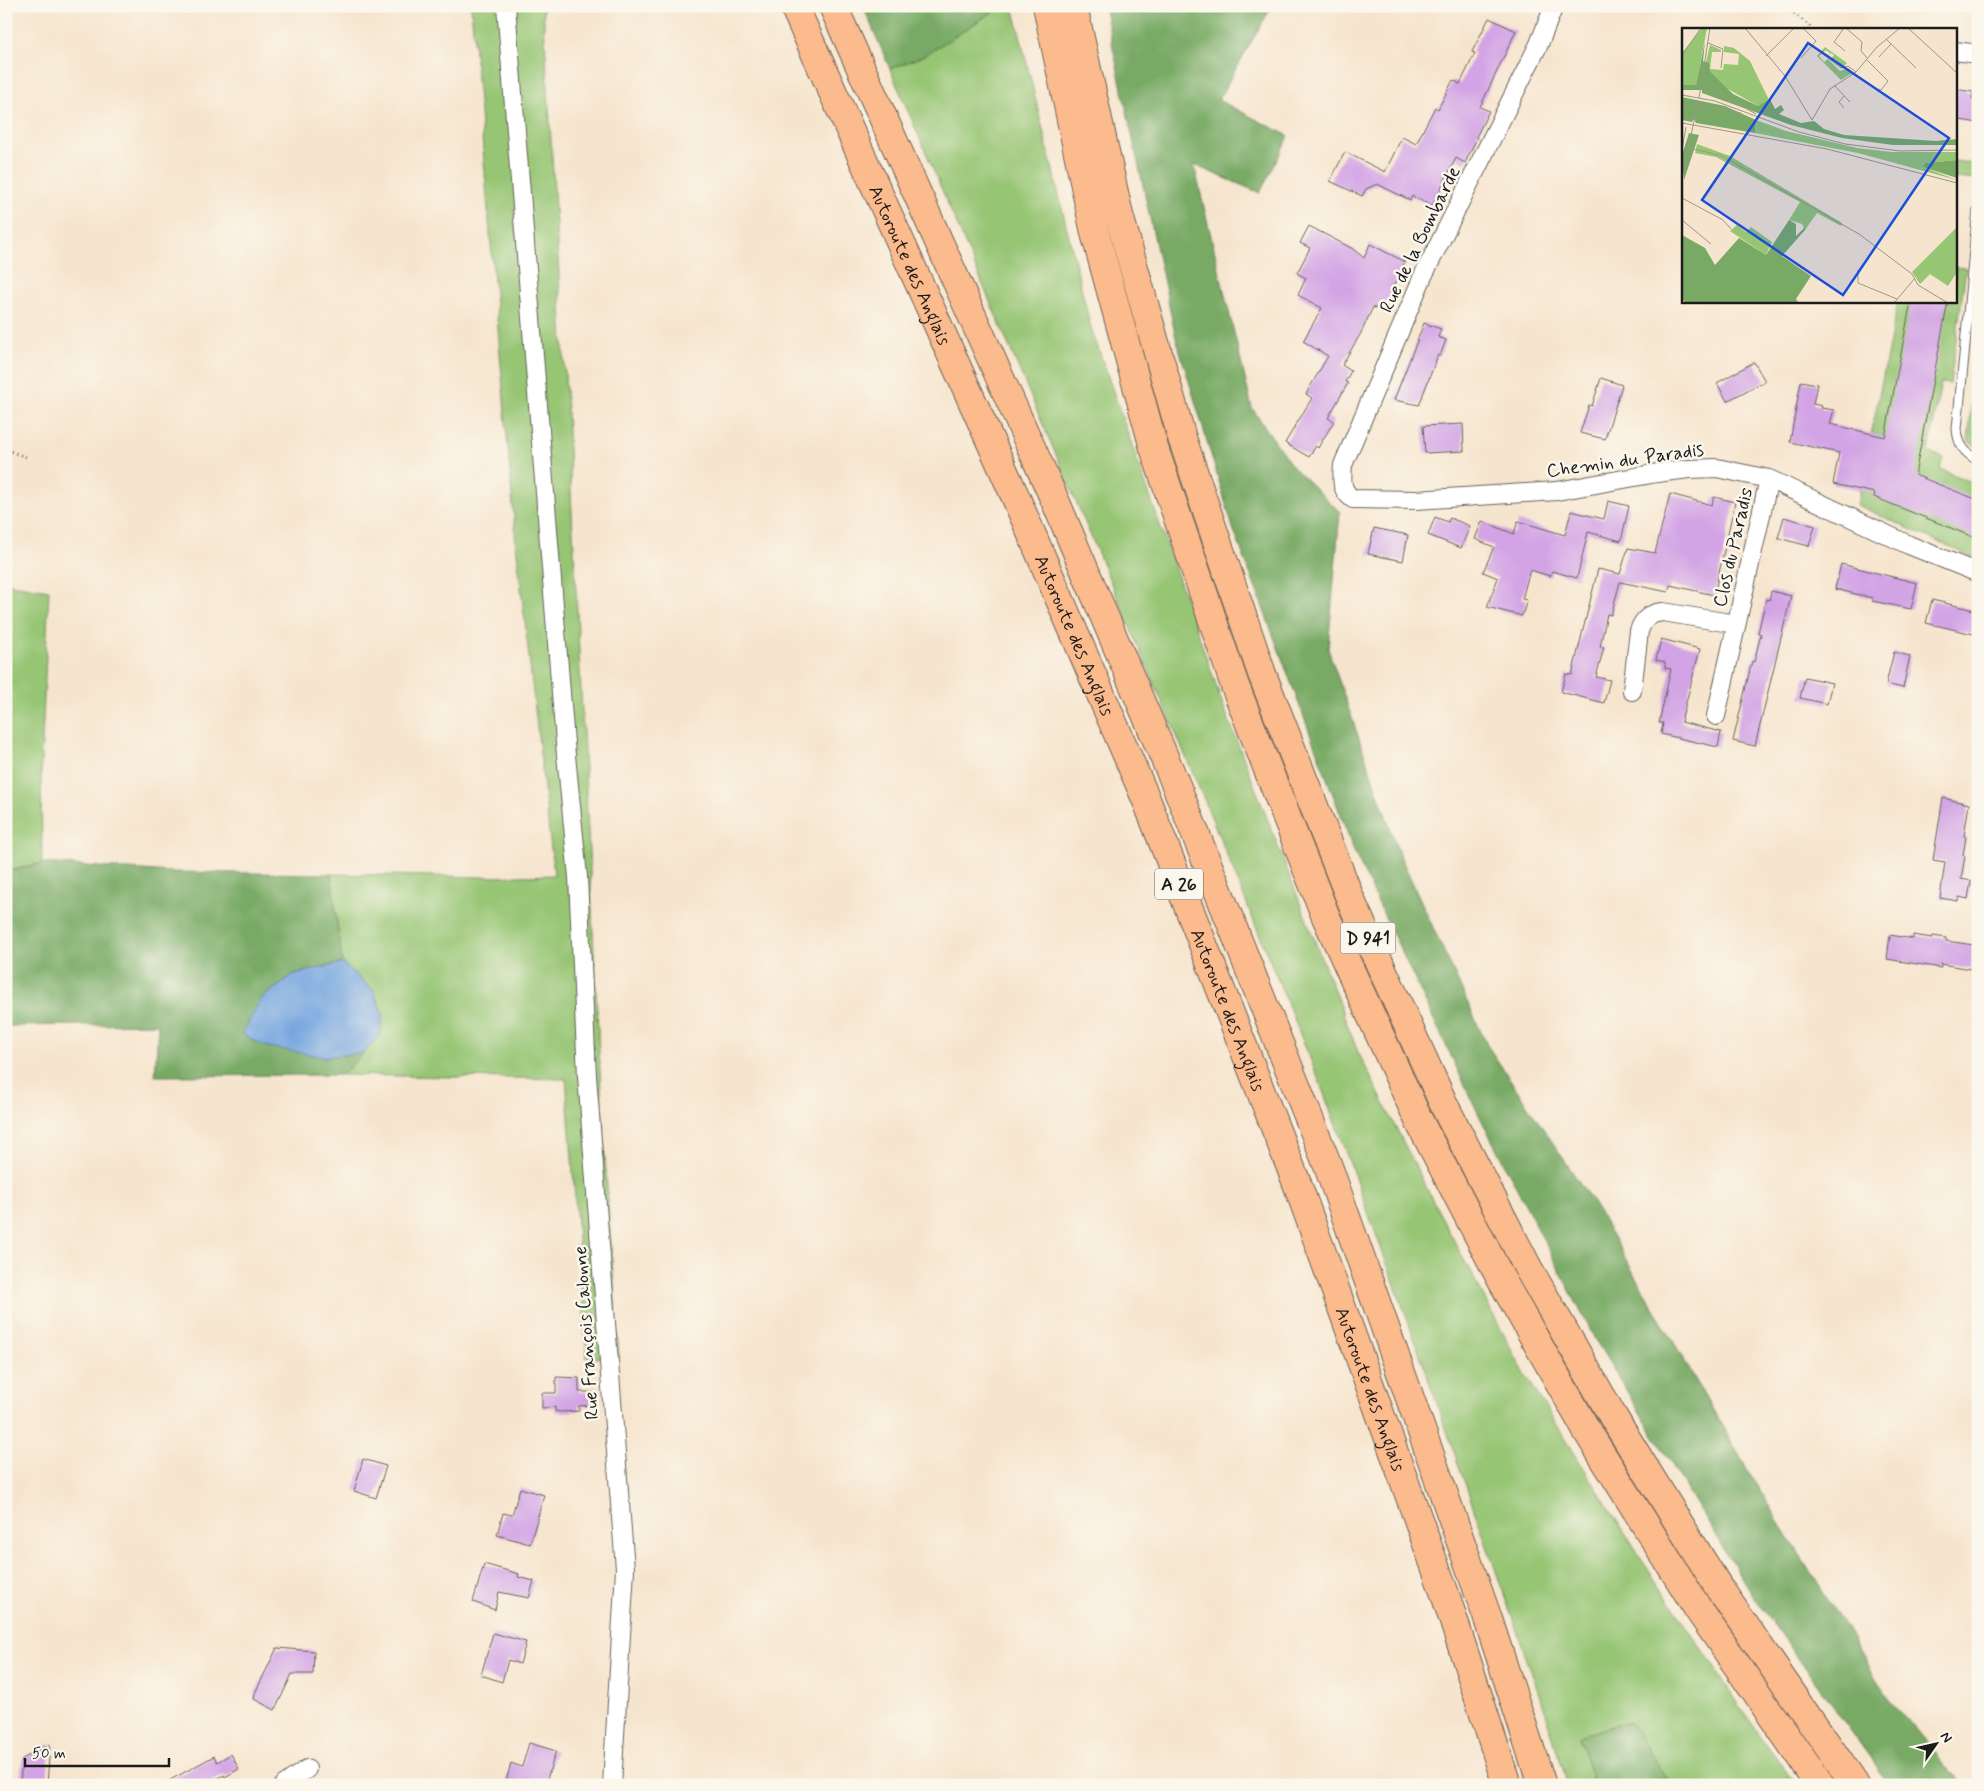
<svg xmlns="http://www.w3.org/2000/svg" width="1984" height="1791" font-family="Mynerve,sans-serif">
<rect width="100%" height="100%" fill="#fbf7ec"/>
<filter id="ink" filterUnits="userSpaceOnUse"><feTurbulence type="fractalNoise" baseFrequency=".02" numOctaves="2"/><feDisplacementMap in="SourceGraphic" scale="10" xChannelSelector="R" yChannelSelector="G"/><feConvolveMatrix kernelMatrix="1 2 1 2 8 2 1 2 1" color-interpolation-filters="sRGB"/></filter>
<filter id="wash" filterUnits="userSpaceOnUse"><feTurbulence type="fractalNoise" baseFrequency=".0096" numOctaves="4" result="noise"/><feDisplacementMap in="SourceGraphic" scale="20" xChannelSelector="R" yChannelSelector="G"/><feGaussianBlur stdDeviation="1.12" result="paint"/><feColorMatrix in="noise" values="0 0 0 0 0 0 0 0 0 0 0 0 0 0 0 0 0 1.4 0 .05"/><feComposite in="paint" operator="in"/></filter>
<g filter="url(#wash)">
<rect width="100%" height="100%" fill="#f6e5ce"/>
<path fill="#96c573" stroke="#597048" d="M471,6H543L566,392L603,1130L619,1357L587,1358L566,1079L342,1075L380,1034L373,990L342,963L331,874L486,877L554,875L516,544Z
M1002,6H1013L1091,328L1223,705L1358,1052L1434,1203L1523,1371L1639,1556L1748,1718L1796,1785H1671L1628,1721L1579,1736L1594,1785H1568L1539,1694L1406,1315L1320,1083L1206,804L890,69L925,55Z
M1955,161L1978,164V180L1955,178Z
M1955,267L1966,268L1950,384L1941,383L1928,452L1943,457L1940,469L1978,485V560L1857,505L1898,301H1955Z
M1978,331V449L1968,441Z
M6,583L49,590L41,762L42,863L6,872Z"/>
<path fill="#78aa65" stroke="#4a6340" d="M863,6H1002L925,55L890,69Z
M1104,6H1272L1218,100L1289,136L1260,193L1194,165L1252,408L1292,466L1340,512L1328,649L1398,851L1487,1045L1594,1204L1747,1469L1886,1694L1962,1785H1890L1752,1595L1596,1341L1481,1119L1356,856L1233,528L1176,338Z
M42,863L171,872L331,874L342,963L294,974L261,999L324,1057L364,1053L342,1075L155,1076L158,1024L6,1026V872Z
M1629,1721L1671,1785H1594L1579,1736Z"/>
<path fill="#75a5df" stroke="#48607e" d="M342,963L373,990L383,1014L380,1034L364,1053L324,1057L263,1046L242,1034L261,999L294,974Z"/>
<g id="blocks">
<path fill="#d2a3e5" d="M1489,18L1516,31L1480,107L1489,111L1476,137L1477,138L1465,163L1456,158L1432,206L1412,196L1410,200L1377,184L1366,189L1362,196L1330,181L1345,152L1385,172L1402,137L1416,144L1435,107L1438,109L1453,80L1460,84L1475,53L1472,52Z
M1955,89L1973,92L1972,99L1978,100V123L1955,119Z
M1309,226L1353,249L1364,258L1370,244L1405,262L1390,293L1392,294L1384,313L1373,307L1361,333L1342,365L1351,371L1345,382L1348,383L1328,418L1334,421L1318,448L1316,446L1309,457L1285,443L1312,398L1306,394L1328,356L1303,341L1322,308L1298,295L1306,278L1297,273L1310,248L1300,243Z
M1911,301H1948L1915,475L1978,500V539L1874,497L1875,493L1833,484L1839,453L1790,442L1801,381L1817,384L1813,404L1822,406L1821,408L1834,410L1830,424L1885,437Z
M1424,323L1441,329L1438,337L1446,340L1440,356L1438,355L1419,405L1394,400Z
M1754,362L1765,381L1727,401L1717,383Z
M1601,378L1622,385L1605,439L1580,433L1589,405L1592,406Z
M1463,424L1464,451L1425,453L1423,426Z
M1670,494L1712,505L1714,497L1735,502L1714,595L1670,585L1668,592L1620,582L1611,615L1607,614L1600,647H1604L1596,677L1610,680L1604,703L1561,692L1566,674L1572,675L1598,569L1620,574L1628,548L1655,553Z
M1608,501L1629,506L1621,541L1588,532L1577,578L1552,571L1550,576L1530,570L1522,599L1527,600L1522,616L1487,607L1498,578L1483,572L1494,547L1475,539L1482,521L1514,534L1518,521L1565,535L1571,511L1604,519Z
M1435,517L1448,522L1450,518L1470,526L1461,548L1428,535Z
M1784,517L1815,526L1809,546L1778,538Z
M1374,528L1408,535L1403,561L1368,554Z
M1841,564L1917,583L1911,609L1872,601V598L1835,589Z
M1771,591L1791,596L1755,746L1733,741L1752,661L1754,662L1761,634L1758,633L1766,599L1769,600Z
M1932,600L1978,611V635L1926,623Z
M1661,639L1700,649L1681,722L1721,732L1718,747L1661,734L1663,723H1659L1671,669L1665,668V662L1656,660Z
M1894,652L1910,656L1903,688L1886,684Z
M1805,677L1832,683L1827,704L1800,698Z
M1943,798L1969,804L1964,836L1966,837L1963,855L1965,856L1961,879L1971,881L1968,899L1959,897L1958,901L1940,898L1945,862L1933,860Z
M1890,935L1913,939V935L1932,938L1933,936L1946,938V941L1974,945L1970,969L1941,964V968L1887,959Z
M556,1377L579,1378V1392H593V1405L579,1406V1411L560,1412L555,1411V1407L542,1408V1393H556Z
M363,1459L386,1466L376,1498L354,1491Z
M520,1488L544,1495L530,1544L497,1535L503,1513L512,1515Z
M484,1564L519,1574L518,1577L534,1581L529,1598L499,1592L495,1610L473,1602Z
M493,1633L526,1642L520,1664L508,1660L502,1682L481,1675Z
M277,1648L314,1651L313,1674H292L275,1710L254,1699L255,1693Z
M529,1743L556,1751L545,1785H505L511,1763L522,1767Z
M50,1744L47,1785H20L22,1759Z
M231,1754L239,1769L225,1777L224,1775L205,1785H161L214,1756L217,1762Z"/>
</g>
</g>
<g filter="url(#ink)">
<use href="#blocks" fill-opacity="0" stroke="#68625a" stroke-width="1"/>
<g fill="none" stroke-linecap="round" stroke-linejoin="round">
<defs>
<path id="lane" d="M1978,209L1957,429C1958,444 1964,453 1978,460"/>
<path id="street" d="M506,6L566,755L578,877L587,1076L625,1569L612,1785
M1554,6L1539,44L1423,276L1343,465C1342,479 1340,490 1353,499L1416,500L1557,491L1657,473L1689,469L1717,468L1769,479L1909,545L1978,573
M1955,51L1978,54
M1632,691L1639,631C1643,619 1650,613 1663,612L1736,624
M1716,716L1769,479
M284,1785L307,1769"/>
<g id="highway">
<path id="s1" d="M794,6L1016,498L1146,799L1298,1186L1445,1594L1507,1785"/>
<path d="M833,6L1057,505L1176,785L1328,1166L1488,1619L1542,1785"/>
<path d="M1047,6L1095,233L1154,448L1235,686L1326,917L1420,1123L1501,1279L1587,1431L1698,1609L1820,1785"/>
<path d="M1073,6L1119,215L1182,438L1262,674L1352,903L1446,1109L1528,1268L1615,1420L1719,1588L1855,1785"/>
</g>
</defs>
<use href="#lane" stroke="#68625a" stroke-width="11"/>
<use href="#street" stroke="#68625a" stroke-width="20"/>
<use href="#highway" stroke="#68625a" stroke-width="30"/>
<path stroke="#68625a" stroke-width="3" stroke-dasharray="1 4" stroke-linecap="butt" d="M1788,6V8L1813,29
M6,450L29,458"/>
<use href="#lane" stroke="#fff" stroke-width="9"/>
<use href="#street" stroke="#fff" stroke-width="18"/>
<use href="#highway" stroke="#fbbb8d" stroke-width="28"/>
</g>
</g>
<g text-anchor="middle" stroke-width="5" stroke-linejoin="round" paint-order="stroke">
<g fill="#fbf7ec" stroke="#5f5e5a" stroke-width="1">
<rect x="1155" y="868.5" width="48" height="31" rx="4"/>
<rect x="1340.5" y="922.5" width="55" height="31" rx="4"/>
</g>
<g font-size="18" font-weight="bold" fill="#1c1c1c">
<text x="1179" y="890">A 26</text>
<text x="1368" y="944">D 941</text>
</g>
<g font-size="19" fill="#1c1c1c" stroke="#fbf7ec">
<text transform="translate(1419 239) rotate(-64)" y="7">Rue de la Bombarde</text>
<text dy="7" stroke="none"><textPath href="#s1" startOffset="284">Autoroute des Anglais</textPath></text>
<text transform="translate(1625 459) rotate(-8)" y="7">Chemin du Paradis</text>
<text transform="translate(1732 547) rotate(-77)" y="7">Clos du Paradis</text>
<text dy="7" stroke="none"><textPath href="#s1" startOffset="689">Autoroute des Anglais</textPath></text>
<text dy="7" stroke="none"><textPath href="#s1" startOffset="1094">Autoroute des Anglais</textPath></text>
<text transform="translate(585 1333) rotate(-94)" y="7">Rue François Calonne</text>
<text dy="7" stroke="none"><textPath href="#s1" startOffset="1499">Autoroute des Anglais</textPath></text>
</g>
</g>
<g transform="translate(1682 28)">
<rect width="275" height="275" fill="#f6e5ce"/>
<path d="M20,0H25L14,58L0,57V25ZM28,17L39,22V24H30L28,41L41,42L42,36L56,37L57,26L42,24V18L52,20L68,33L87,72L76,78L46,61L28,43L24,34ZM143,19L165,35L160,40L149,31L152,27L149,25L146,28L148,25L144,22L137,28L142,34L146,31L158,43L167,40L170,45L159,52L135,28ZM74,92L104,103L175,120L210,124H275V132L243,135L241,139L275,152L176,125L73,105ZM15,116L48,128L160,195L159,198L135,185L123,202L120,196L107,192L118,174L34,129L13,125ZM55,197L64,204L69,199L90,214L84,227L48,203ZM275,199V244L266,258L248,246L238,256L230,244Z" fill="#96c573"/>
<path d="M23,13L21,33L27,35L28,43L51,66L76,78L88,71L93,81L99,77L102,82L97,86L119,95L132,93L142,101L162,107L254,113L275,111V117H211L160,110L109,97L20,65V62H0V57H14ZM0,69L43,78L74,92L73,105L14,95L12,91L10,94L0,92ZM7,105L17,107L2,152L0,127ZM275,132V150L241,139L243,135ZM107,192L114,196V208L123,199V202L100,228L129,248L114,271L117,275H4L0,271V207L23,220L33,237L57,210L84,227Z" fill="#78aa65"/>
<path fill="none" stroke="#9f9587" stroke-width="1" d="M63,0L103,48L130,92L148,61L174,44L195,19L218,0M162,0L152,14L163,23M164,0L180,14L179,23L185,30M226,0L275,45M204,11L234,40M26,15L41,21L39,40M141,26L159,40L166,38L174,44M0,27L19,0M84,28L112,0M197,29L209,16M119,30L134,13L121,0M185,32L206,53L199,62L197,61M19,55L74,86M152,57L168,74M0,67L33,73L117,104L163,116L218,123L275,122M17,70L28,0M16,75L22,79L59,85M0,78L16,77M162,80L157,74L162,68M0,95L145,121L275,155M8,120L40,128L177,206L230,246L236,257L266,275M0,121L4,99M0,149L16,75M0,170L41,192L49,201M0,192L29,216M176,242V255L215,271M212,275L233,250"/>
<path fill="#1d4ed8" fill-opacity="0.15" stroke="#1d4ed8" stroke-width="2.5" d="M126,15L267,110L161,267L20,172Z"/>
<rect width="275" height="275" fill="none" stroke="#1c1c1c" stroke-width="2.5"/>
</g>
<rect width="1984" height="1791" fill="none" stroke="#fbf7ec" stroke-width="25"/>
<g transform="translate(1936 1744) rotate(56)" stroke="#fbf7ec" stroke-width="4" paint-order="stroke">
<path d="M0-4L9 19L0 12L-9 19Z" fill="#1c1c1c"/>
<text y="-8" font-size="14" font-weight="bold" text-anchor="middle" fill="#1c1c1c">N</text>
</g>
<path d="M25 1758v8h144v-8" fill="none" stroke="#1c1c1c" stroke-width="2.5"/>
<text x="32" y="1758" font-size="15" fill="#1c1c1c" stroke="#fbf7ec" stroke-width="4" paint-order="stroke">50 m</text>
</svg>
